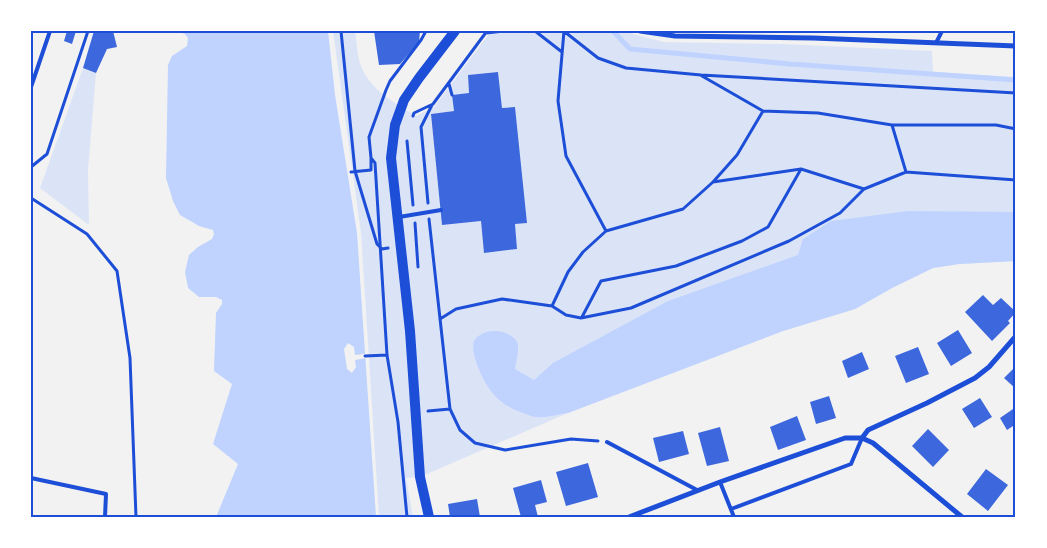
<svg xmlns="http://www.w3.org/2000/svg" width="1047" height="548" font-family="Overpass,sans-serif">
<rect width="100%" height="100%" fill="#f2f2f2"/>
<path fill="#dbe4f7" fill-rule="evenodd" d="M333,31H355C357,42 357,56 361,66C370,90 395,103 416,116L434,107L491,31H631L633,34L664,42L783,44L932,51L933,72L1016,77V261L959,264L933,268L892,288L855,309L783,331L568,413L420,477L406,478L413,517H379L361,233ZM498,72L502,108L515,107L527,223L515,224L517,249L484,253L481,221L442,225L431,114L454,111L452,95L469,93L468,75Z
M83,68L96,73L88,170L89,225L40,188Z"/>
<path fill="#bfd3fe" d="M175,31H328L335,95L357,233L376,517H216L238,464L213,444L232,384L214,371L216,313L222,304V300L216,297H199L188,288L185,272L189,255L198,247L212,239L214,234L213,230L199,226L180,215L173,201L166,178L168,65L172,56L187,46L188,38L185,34Z
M908,211L1016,212V261L959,264L933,268L892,288L855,309L783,331L568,413C558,414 547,418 537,417C533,417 529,415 526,414C500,406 488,392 478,367C476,361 471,348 474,341C482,327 509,328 517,342C520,349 516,361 515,369L534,380L553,363L668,301L798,255L803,239L831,221Z"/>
<path fill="#f2f2f2" d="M348,343L354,347L355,355L365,354L366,358L355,360L356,367L352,373L347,369L344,349Z"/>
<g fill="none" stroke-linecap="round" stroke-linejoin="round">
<path stroke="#bfd3fe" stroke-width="5" d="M613,31L630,49L790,64L1016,80"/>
</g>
<path fill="#3d67dc" d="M67,31H76L72,44L64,41Z
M94,31H113L117,47L107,49L96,73L83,68Z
M374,31H420L419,42L400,64L379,65Z
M498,72L502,108L515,107L527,223L515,224L517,249L484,253L481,221L442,225L431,114L454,111L452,95L469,93L468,75Z
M983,295L993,305L1001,298L1016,312L1008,321L1010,323L992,341L965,312Z
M958,330L972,353L951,366L937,343Z
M918,347L929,374L906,383L895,356Z
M862,352L869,369L848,378L842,361Z
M1016,366V389L1004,378Z
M829,396L836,418L816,424L810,402Z
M980,398L992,417L974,428L962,409Z
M1013,409L1016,413V424L1007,430L1000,418Z
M797,416L806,440L778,450L770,427Z
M720,427L729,461L707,466L698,433Z
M928,429L949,450L933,467L912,446Z
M683,431L689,454L659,462L653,438Z
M588,463L598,497L566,506L556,472Z
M986,469L1008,485L988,511L967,494Z
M541,480L547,502L535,505L538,517H521L513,488Z
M477,499L480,517H450L448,504Z"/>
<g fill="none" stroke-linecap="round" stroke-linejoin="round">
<path stroke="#1d4ed8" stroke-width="3" d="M341,31L355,171L377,244L382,249L388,248
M535,31L562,52
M564,31L558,101L566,156L606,231L683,209L713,182L801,169L864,189L906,172L1016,180
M565,32L598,58L626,68L701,75L1016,93
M486,33L504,31
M702,76L763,111L818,113L892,125H996L1016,129
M449,84L452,95
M413,116L414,113L433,104L487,31
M892,125L906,172
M407,141L413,205
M31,167L47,154L88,31
M351,172L371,170V159
M713,182L737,155L763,111
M31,198L87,234L117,271L130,358L136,517
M428,203L421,127L432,105
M429,219L450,409L460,430L475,443L505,450L571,439L598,441
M415,223L418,267
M552,306L566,315L581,318L631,308L789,241L840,213L864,189
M582,317L601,281L676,266L742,241L768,227L801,169
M440,319L456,309L502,299L552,306L568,272L583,252L606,231
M365,356L387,355
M428,411L450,409
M407,517L398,422L387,355L375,163L371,158L369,137L386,90L390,81L421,40L426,31"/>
<path stroke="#1d4ed8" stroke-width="4" d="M936,43L942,31
M31,87L50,31
M399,217L441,210
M607,442L697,490
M31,478L106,494L105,517
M720,482L734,517
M731,509L851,464L862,438"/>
<path stroke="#1d4ed8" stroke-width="5" d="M640,31L675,36L813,38L1016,46
M862,438L873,443L962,517
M629,517L720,482L845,438H862L868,430L927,403L975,378L989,367L1016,336"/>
<path stroke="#1d4ed8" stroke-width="10" d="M429,517L420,477L410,331L391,158L395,125L404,100L419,78L455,31"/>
</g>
<rect width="1047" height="548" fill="none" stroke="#ffffff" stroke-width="65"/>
<rect x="32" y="32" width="982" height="484" fill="none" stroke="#1d4ed8" stroke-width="2"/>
</svg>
